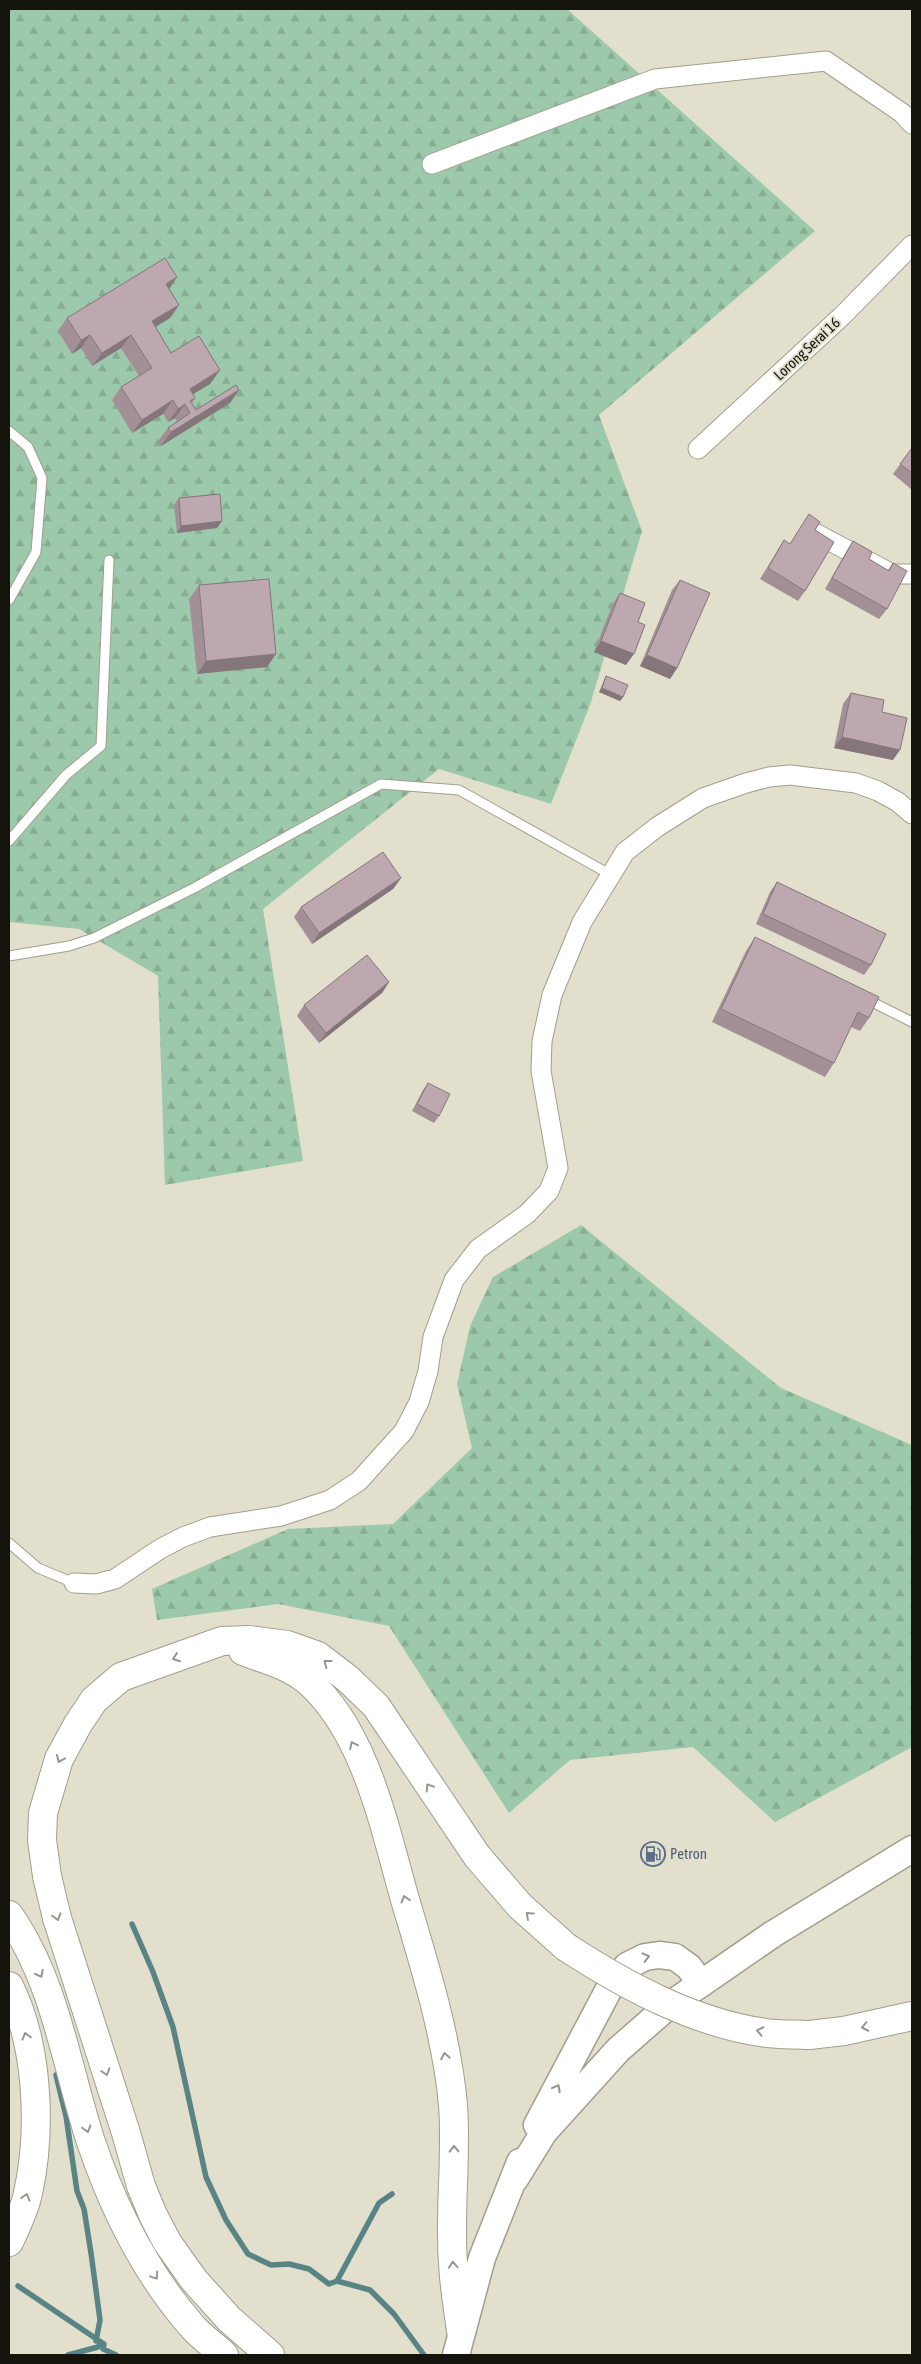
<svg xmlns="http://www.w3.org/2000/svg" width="921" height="2364" font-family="'Asap Condensed',sans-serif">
<defs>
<pattern id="forest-firs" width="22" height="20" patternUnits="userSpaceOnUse" patternTransform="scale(1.25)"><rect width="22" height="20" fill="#9cc9ab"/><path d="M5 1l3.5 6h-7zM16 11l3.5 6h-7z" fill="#86ac92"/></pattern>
</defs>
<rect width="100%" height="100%" fill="#e2dfcd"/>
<path fill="url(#forest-firs)" d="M9,9H567L815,231L599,415L642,531L590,705L551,804L439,769L263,909L303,1161L165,1185L158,976L79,929L9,922Z
M581,1225L781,1388L912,1445V1747L775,1822L693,1747L570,1760L509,1813L389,1626L278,1604L157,1620L152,1589L288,1529L393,1524L472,1448L457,1384L470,1326L493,1277Z"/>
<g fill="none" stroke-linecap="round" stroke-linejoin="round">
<path stroke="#598485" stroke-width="5.5" d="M132,1924L153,1972L173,2027L206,2177L226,2220L248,2254L271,2265L289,2264L309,2269L329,2284L337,2281L379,2203L392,2194
M56,2075L66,2116L77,2191L84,2209L91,2253L100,2320L96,2341
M337,2281L370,2290L394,2314L424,2355
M18,2286L104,2344L103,2349L116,2355
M68,2355L98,2347L101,2343"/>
<defs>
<path id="lane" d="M9,431L28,447L42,478L36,552L9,600
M9,841L66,775L101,746L109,560
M9,956L69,946L94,938L194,888L381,784L459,790L611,875
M866,999L912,1022
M9,1543L38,1568L74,1583"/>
<path id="street" d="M432,164L655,79L826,61L902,113L912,124
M698,449L842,316L912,245
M815,533L892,574H912
M74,1583L96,1584L115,1579L160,1549L183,1537L210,1527L281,1516L330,1500L359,1481L404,1431L419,1402L428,1371L433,1337L454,1280L478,1249L527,1214L549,1191L558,1168L541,1071L542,1041L552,995L582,922L625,852L657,827L703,798L746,783L769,777L790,775L856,783L878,791L898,802L912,814"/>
<path id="secondary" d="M537,2125L609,1989L627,1966L645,1957L659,1955L675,1957L689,1967L701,1984
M515,2179L544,2132L618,2050L667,2007L773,1934L912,1849
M456,2355L482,2258L520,2162"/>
<path id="highway" d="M243,1651C266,1660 289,1665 308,1681C367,1733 385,1831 406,1903C425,1967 447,2037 453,2105C457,2157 449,2211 453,2263C454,2286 458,2308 461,2331
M9,1915C55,1981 66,2064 90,2139C112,2205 145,2272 191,2325C200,2336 213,2345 224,2355
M9,1986C38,2044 42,2129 28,2193C25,2209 16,2227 9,2242
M809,2035L844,2031L912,2016
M270,2355L229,2319L194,2280L167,2242L153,2215L141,2186L126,2133L57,1918L47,1876L42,1840L43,1813L59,1759L78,1724L94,1700L121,1677L222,1641L249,1640L287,1645L318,1656L348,1679L376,1706L477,1856L520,1906L566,1947"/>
</defs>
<use href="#lane" stroke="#a19e8d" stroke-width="11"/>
<use href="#street" stroke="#a19e8d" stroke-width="21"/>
<use href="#secondary" stroke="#a19e8d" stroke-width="29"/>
<use href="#highway" stroke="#a19e8d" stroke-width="30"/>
<use href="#lane" stroke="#fff" stroke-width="9"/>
<use href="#street" stroke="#fff" stroke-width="19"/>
<use href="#secondary" stroke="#fff" stroke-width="26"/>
<use href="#highway" stroke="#fff" stroke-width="28"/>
<defs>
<path id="highway-bridge" d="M566,1947C626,1986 694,2023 766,2033C780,2035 795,2034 809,2035"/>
</defs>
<use href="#highway-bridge" stroke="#a19e8d" stroke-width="30" stroke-linecap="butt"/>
<use href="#highway-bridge" stroke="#fff" stroke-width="28"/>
</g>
<path fill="#a29096" d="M169,289L179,305L170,318L155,327L171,353L220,370L210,384L193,394L195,398L192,404L196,410L239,390L230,403L161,446L158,441L168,428L177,421L175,418L168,422L163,414L132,433L112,400L121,387L139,376L121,348L92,366L81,348L72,354L58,331L67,318Z
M912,448V490L893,474Z
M179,498L217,528L177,533L174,505Z
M809,514L815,530L805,591L798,601L760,579L784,540L790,544Z
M853,541L869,559L888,570L893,563L887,609L879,619L825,589L846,552Z
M680,580L677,668L670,679L640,666L672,590Z
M199,585L267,667L197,674L189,599Z
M620,593L638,622L626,665L594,652L613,603Z
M606,676L623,697L620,701L599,692L604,680Z
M851,693L882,712L893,760L834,748L843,704Z
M401,878L393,889L312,944L294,917L301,907Z
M777,882L871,965L864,975L756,924L770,892Z
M755,937L869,1018L860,1031L851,1027L834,1063L825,1077L712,1022L746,951Z
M389,982L382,993L319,1043L297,1016L304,1005Z
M428,1083L439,1116L434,1123L412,1111L423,1090Z"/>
<path fill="#84767a" d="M177,277L168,291L166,284Z
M179,305L170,318L142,335L152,321Z
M90,335L81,348L72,354L81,340Z
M131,335L121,348L92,366L102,353Z
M220,370L210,384L180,402L190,389Z
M239,390L230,403L161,446L171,432Z
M173,400L163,414L132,433L142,420Z
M185,404L175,418L168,422L178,409Z
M222,521L217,528L177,533L181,526Z
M601,641L634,654L626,665L594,652Z
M276,654L267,667L197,674L206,661Z
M647,655L677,668L670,679L640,666Z
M602,688L623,697L620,701L599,692Z
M842,737L900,750L893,760L834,748Z
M401,878L393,889L312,944L319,933Z
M389,982L382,993L319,1043L326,1033Z"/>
<path fill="#bca8ae" stroke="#84767a" d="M165,258L177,277L166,284L179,305L152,321L171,353L199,336L220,370L190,389L195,398L190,401L196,410L236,385L239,390L171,432L168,428L190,413L185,404L178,409L173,400L142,420L121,387L152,368L131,335L102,353L90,335L81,340L67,318Z
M912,448V473L900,464Z
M220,494L222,521L181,526L179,498Z
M809,514L820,522L815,530L834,542L805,591L768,568L784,540L790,544Z
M853,541L872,552L869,559L889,571L893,563L907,571L887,609L832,578Z
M269,579L276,654L206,661L199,585Z
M680,580L710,593L677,668L647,655Z
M620,593L645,603L638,622L645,625L634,654L601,641Z
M606,676L628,685L623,697L602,688Z
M851,693L884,700L882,712L907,718L900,750L842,737Z
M383,852L401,878L319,933L301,907Z
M777,882L886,934L871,965L763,914Z
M755,937L879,997L869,1018L858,1012L834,1063L721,1009Z
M367,955L389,982L326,1033L304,1005Z
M428,1083L450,1094L439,1116L417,1104Z"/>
<defs><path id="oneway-chevron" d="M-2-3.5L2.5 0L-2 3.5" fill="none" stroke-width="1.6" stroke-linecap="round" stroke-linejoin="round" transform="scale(1.25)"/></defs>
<g stroke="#959592">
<use href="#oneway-chevron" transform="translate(176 1658) rotate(160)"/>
<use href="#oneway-chevron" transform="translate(327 1663) rotate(-143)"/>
<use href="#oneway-chevron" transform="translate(353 1745) rotate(-116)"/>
<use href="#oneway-chevron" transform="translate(60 1759) rotate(113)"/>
<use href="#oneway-chevron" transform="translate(429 1787) rotate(-124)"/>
<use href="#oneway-chevron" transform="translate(405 1899) rotate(-106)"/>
<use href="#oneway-chevron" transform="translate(529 1915) rotate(-138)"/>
<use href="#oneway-chevron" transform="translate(57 1917) rotate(74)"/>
<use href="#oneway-chevron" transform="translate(646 1957) rotate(-14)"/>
<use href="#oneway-chevron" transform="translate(40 1974) rotate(63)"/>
<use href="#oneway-chevron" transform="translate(865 2027) rotate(168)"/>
<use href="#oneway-chevron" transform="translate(760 2031) rotate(-168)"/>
<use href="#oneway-chevron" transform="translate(26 2036) rotate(-105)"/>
<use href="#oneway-chevron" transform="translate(445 2056) rotate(-100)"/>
<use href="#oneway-chevron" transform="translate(106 2072) rotate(72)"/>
<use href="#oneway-chevron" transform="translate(557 2088) rotate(-62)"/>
<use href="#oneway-chevron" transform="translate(87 2129) rotate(74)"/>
<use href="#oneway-chevron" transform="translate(454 2149) rotate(-91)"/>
<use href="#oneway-chevron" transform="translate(26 2197) rotate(-73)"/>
<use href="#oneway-chevron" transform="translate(453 2265) rotate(-94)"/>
<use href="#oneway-chevron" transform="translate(155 2276) rotate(56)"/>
</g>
<defs>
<symbol id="fuel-ring" viewBox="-11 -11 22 22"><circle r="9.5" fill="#e2dfcd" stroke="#5c6f8a" stroke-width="1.5"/><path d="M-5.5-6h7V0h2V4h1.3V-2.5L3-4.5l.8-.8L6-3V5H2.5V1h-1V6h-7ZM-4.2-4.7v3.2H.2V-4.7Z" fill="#5c6f8a"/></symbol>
</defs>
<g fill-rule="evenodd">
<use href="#fuel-ring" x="639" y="1840" width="28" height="28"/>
</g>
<g text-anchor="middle" stroke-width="4" stroke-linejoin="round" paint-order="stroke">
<g font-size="15" fill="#14130c" stroke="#e2dfcd">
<text transform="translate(807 349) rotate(-43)" y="5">Lorong Serai 16</text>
</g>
<g font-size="15" fill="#4e5e75" stroke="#e2dfcd" text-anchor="start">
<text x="670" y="1859">Petron</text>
</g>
</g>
<rect width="921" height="2364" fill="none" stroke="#14130c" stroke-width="20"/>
</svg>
